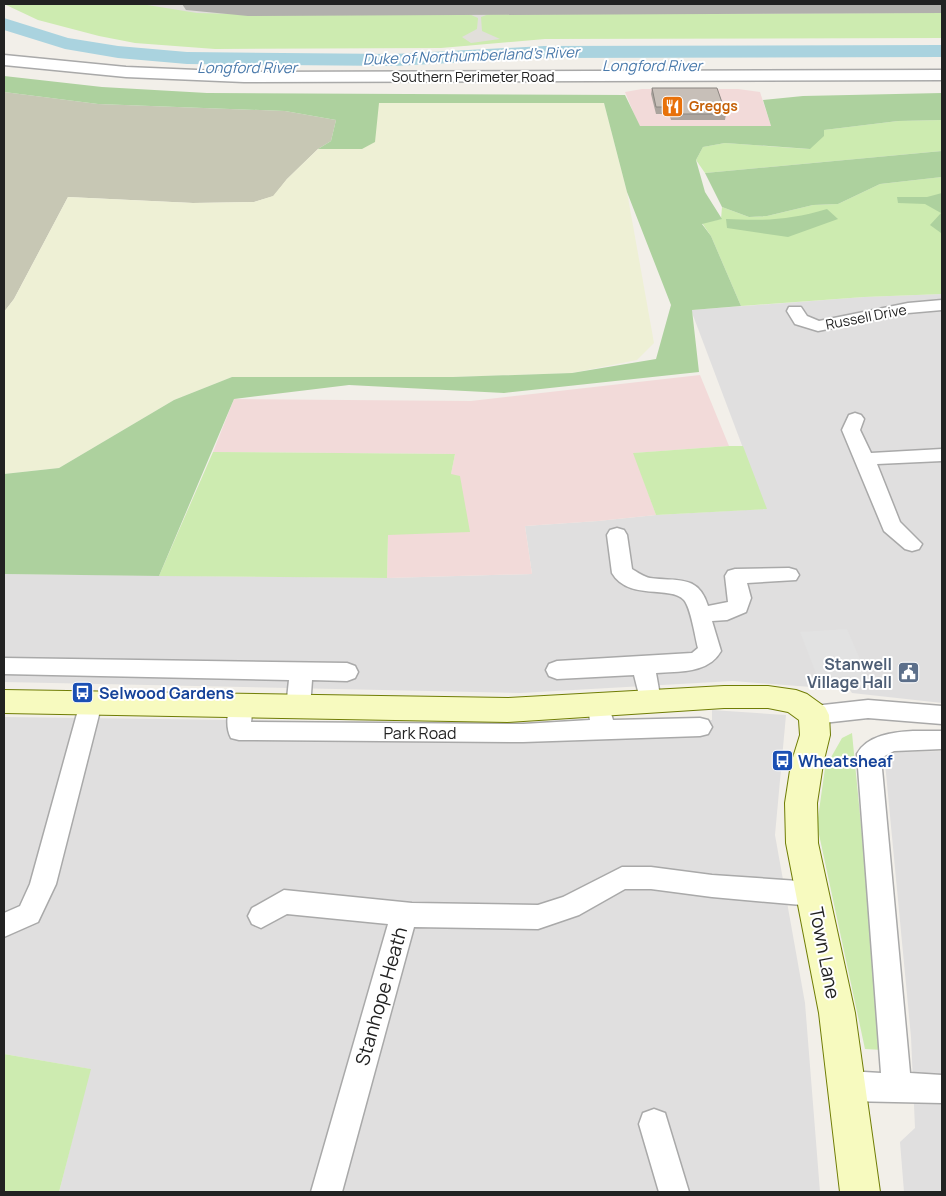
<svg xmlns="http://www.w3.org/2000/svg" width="946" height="1196" font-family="Manrope,sans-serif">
<rect width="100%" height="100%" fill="#f2efe9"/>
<path fill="#e0dfdf" d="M942,294V703L852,693L850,690L733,681L520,693L4,682V574L387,578L532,574L525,526L598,521L656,515L766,509L691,310L864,297Z
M712,710L786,715L775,835L805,1003L820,1192H59L90,1069L4,1054V717L527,724L627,719L712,720Z
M942,751V1192H904L900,1142L915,1128L911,1037L885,763L892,752Z"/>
<path fill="#f2dad9" d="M642,89H738L760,92L771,126H639L625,92Z
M700,375L729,446L634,453L656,515L598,521L525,526L532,574L387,578L388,535L451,474L455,454L213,452L234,399L471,401Z"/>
<path fill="#e1dfda" d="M10,4H942V36L513,37L509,40L463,46Z"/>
<path fill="#c7c7b4" d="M4,92L98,104L285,111L336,120L331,141L318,149L287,179L274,196L254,202L193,203L68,197L14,299L4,312Z"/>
<path fill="#eef0d5" d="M378,103H604L627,192L654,343L637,360L572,373L453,377H232L174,400L59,468L4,474V312L14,299L68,197L193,203L254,202L273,196L287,179L318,149H362Z"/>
<path fill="#cdebb0" d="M4,4H141L197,13L235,14H469L478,18L477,29L462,37L471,43L500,39L482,31L481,17L489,14L942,13V38L545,39L441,48L215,49L135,43L99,36L38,20Z
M942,120V151L705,173L696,160L703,147L725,143L809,149L824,130L898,121Z
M942,177V294L864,297L741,306L711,236L702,223L721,219L722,207L749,217L767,216L813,205L838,204L880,184Z
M729,446H743L767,509L656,515L633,453Z
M213,452L455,454L451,474L460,476L470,532L388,535L387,578L159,576Z
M852,733L883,1050L865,1049L817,825L825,768L842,738Z
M4,1054L91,1069L59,1192H4Z"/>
<path fill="#add19e" d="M4,76L102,87L207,93L625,95L640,126H771L763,100L803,96L942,93V120L898,121L824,130V136L810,149L725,143L703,147L696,160L705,192L722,219L702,224L711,236L741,306L692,310L699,372L504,393L349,385L234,399L159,576L4,574V474L59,468L174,400L232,377H453L572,373L656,359L671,305L627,192L604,103H379L375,142L362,149H318L331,141L336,120L285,111L98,104L4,92Z
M942,151V177L880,184L838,204L813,205L767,216L749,217L722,207L705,173Z
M942,193L941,233L930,225L941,213L925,204L898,203L897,197H927Z
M827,209L838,219L788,237L727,228L726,219C764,221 790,220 827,209Z"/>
<path fill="#e2e2e2" d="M847,629L871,685L833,686L832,683L820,684L800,632Z"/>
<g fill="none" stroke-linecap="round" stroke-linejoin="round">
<path fill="#aad3df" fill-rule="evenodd" d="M4,18L68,38L118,46L187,52L394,54L544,46L942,45V57L544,58L394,66L187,64L118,58L65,49L4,30Z"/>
<path fill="#b1b0ac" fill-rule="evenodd" d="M182,4H942V13L248,16L186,10Z"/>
<defs>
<path id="minor" d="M942,300V310L908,313L818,331L795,324L787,311L789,307H801L807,316L819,321L908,303Z
M855,413L861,415L864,419L860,430L871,453L942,449V461L877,464L900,522L922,544L919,549L912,551L905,549L884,531L842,430L849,415Z
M617,528L624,530L627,535L632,569C637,572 644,577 650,578C675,582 698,573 708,606L728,602L725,576L728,571L735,569L789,568L796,570L799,575L796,580L747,583L751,598L746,612L727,620L712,621L721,651C708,674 679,671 656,673L661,701L658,707L650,710L642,707L634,675L557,679L549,676L546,670L549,664L557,661L692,653L698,648C695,637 691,608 684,600C671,585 628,601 612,573L607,535L610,530Z
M4,658L347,663L355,666L358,672L355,678L347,681L312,680L310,708L306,714L298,717L290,714L286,708L289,680L4,674Z
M91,694L99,697L102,703L56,884L38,922L4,937V913L20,906L30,884L80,703L83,697Z
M598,695L606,698L613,720L700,718L708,720L712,727L708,734L700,736L523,742L239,740L231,738C225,727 227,710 233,700L241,697L249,700L253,706L251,722L523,724L590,720L587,704L590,698Z
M868,700L942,706V724L868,718L814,724L806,721L802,715L806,709L814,706Z
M913,731H942V749L894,751L881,758L910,1073L942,1075V1103L847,1101L837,1096L832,1086L837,1076L847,1071L881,1073L857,754C867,735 894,732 913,731Z
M622,867H651L712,875L813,882L822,886L826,894L822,902L813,906L712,897L651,889H625L579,915L538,929L414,927L342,1192H311L388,924L287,914L261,928L252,924L248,916L252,908L284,890L412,903L538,905L563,897Z
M654,1109L665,1113L689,1192H659L639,1124L643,1113Z"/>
<path id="tertiary" d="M4,55L126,67L244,72L942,70V80L244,82L126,77L4,65Z"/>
<path id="secondary" d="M724,686H768L796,690L807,694L825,707L829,715L830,735L823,764L817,803L818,843L855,1013L880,1192H840L819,1013L786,843L785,803L791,764L800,735L799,720L788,712L768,708H724L508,722L4,713V690L508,698Z"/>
</defs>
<use href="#minor" stroke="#a9a9a9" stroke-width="3"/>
<use href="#tertiary" stroke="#a9a9a9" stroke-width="3"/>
<use href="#secondary" stroke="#707d05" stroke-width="2"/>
<use href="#minor" fill="#fff" fill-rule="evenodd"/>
<use href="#tertiary" fill="#fff" fill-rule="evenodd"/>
<use href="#secondary" fill="#f7fabf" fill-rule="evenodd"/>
</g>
<path fill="#aba49e" d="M652,88L726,114L725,120H671L669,114H656L651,94Z"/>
<path fill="#c7bfb8" stroke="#8b8681" d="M652,88H717L726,114H671L670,107H656Z"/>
<defs>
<symbol id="restaurant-square" viewBox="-11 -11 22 22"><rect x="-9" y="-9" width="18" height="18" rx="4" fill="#e8710a" stroke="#fff"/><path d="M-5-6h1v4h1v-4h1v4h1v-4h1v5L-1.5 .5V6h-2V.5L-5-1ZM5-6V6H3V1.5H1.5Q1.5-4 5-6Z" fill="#fff"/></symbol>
<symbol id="civic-square" viewBox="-11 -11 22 22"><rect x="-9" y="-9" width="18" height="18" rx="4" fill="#5c6f8a" stroke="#fff"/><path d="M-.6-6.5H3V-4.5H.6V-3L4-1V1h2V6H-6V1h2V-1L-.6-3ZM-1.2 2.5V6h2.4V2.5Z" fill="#fff"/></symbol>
<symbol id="bus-square" viewBox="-11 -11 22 22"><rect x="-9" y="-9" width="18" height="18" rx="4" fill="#1a4fb4" stroke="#fff"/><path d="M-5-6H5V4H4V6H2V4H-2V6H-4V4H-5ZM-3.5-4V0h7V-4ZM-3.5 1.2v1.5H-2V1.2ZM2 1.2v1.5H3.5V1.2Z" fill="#fff"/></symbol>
</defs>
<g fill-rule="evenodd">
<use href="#restaurant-square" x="660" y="94" width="25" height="25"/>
<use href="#civic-square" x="896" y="660" width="25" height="25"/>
<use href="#bus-square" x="70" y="680" width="25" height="25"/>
<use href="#bus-square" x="770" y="748" width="25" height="25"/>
</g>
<g text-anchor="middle" stroke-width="4" stroke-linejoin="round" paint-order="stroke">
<g font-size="14" fill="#222" stroke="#fff">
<text x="473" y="82">Southern Perimeter Road</text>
<text transform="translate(866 317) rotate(-11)" y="5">Russell Drive</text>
</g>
<g font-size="14" font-weight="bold" fill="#c56008" stroke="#fff" text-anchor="start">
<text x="689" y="111">Greggs</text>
</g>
<g font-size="15" font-style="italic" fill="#4a7aab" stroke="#fff">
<text transform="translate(471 56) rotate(-2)" y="5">Duke of Northumberland's River</text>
<text x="652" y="71">Longford River</text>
<text x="247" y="73">Longford River</text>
</g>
<g font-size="16" font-weight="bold" fill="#4e5e75" stroke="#fff" text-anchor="end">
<text x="892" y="670">Stanwell<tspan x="892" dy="18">Village Hall</tspan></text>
</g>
<g font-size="16" font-weight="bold" fill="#164399" stroke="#fff" text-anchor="start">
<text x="99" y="699">Selwood Gardens</text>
<text x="798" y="767">Wheatsheaf</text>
</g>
<g font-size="16" fill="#222" stroke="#fff">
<text x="420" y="739">Park Road</text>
</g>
<g font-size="19" fill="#222" stroke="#fff">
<text transform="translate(825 953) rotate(79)" y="7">Town Lane</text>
<text transform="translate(381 996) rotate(-74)" y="7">Stanhope Heath</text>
</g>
</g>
<rect width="946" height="1196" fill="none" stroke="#222222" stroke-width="10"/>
</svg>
